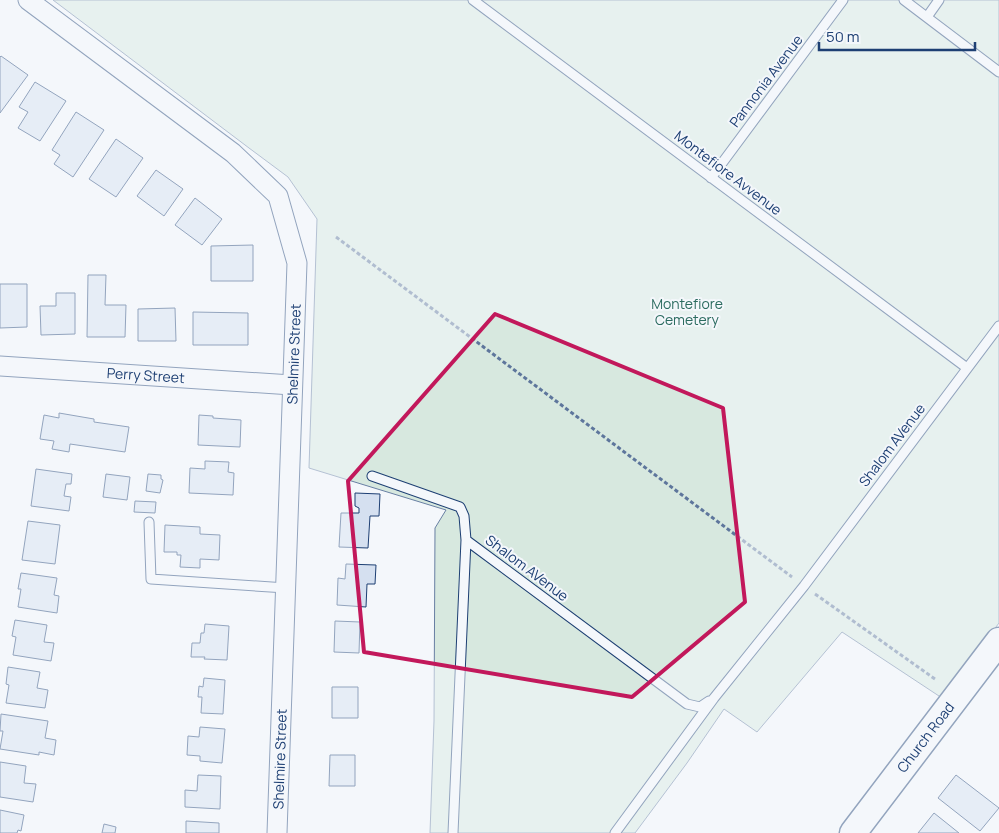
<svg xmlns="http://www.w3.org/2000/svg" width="999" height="833" font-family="Manrope,sans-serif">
<rect width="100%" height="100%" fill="#f4f7fb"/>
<path fill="#d7e8df" stroke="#687fa3" d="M53,0H999V623L942,698L842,632L757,732L724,709L687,763L635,833H430L434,721L435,528L446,510L309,468L317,219L288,177L249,148Z"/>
<path fill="#d5e0f0" stroke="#1d3f73" d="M1,56L28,75L0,113V57Z
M35,82L66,101L40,141L18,128L28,112L19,107Z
M76,112L104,130L73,177L54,164L60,155L52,150Z
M116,139L143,158L116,197L89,179Z
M156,170L183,189L164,216L137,196Z
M195,198L222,219L202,245L175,225Z
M253,245V281H211V246Z
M88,275H106L105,305H126L125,337H87Z
M0,284H27V327L0,328Z
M56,293H75V334L41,335L40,306H56Z
M175,308L176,341H138V309Z
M193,312L248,313V345H193Z
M59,413L94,419V422L129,427L125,452L70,444L69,452L52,449L54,441L40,439L44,415L59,418Z
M199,415L213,416V418L241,420L240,447L198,445Z
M205,461L229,462L228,472L234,473L233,495L189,493L190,468L205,469Z
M36,469L72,474L71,484H66L64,496L71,497L69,511L31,506Z
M106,474L130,477L127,500L103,497Z
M148,474L161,475V479L163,480L160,493L146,491Z
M355,493L380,494L379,516H370L368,548L339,547L341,513H359V508L355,506Z
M135,501L156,502L155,513L134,512Z
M28,521L60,525L55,564L22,560Z
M165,525L200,527V534L220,535L219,560L200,559V568L180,567L181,555H177V552H164Z
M346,564L376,565L375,584H367L366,607L337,605L338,578L345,579Z
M21,573L57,578L54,595L59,596L57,613L18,607L21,589H18Z
M15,620L47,625L44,642L54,643L51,661L13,655L16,637L12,636Z
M335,621L360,622L359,653L334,652Z
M205,624L229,626L227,660L204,659L205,657H191L192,643H200L201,633H204Z
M8,667L40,672L37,688L48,690L45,708L6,703L9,685L6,684Z
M204,678L225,680L223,714L201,713L202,697H198L199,686L203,687Z
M332,687H358V718H332Z
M1,714L48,721L45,738L56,740L54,755L39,752V755L0,749L3,731H0Z
M200,727L225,729L222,763L200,761V756L187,755L188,736L199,737Z
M330,755H355V786H329Z
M0,762L26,766L24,783L36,784L33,802L0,797Z
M198,775L221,776L220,809L185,807V790L197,791Z
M956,775L999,808L980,831L938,798Z
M0,810L24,815L21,831L18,830L17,833H0Z
M934,813L959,833H918Z
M186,821L219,823V833H186Z
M104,824L116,827L115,833H102Z"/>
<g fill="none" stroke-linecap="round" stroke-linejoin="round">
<defs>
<path id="lane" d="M473,0L967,368
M904,0L999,72
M927,17L939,0
M711,178L843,0
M372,476L460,507L464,516L466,540
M149,522L151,579L286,588
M453,833L466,540L687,704L700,707L709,701
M615,833L714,698L804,586L999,326"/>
<g id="street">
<path d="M28,0L233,153L278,196L297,263L277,833"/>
<path id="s1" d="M0,366L292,385"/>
</g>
<g id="secondary">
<path id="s2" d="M853,833L999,641"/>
</g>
</defs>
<use href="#lane" stroke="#1d3f73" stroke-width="11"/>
<use href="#street" stroke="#1d3f73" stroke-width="21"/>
<use href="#secondary" stroke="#1d3f73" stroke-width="29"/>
<path stroke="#5e769c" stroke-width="3" stroke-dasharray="4 2.5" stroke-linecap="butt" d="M336,237L792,577
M815,594L935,679"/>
<use href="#lane" stroke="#f4f7fb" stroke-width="9"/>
<use href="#street" stroke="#f4f7fb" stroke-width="19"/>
<use href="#secondary" stroke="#f4f7fb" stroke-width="26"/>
</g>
<path d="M0 0H999V833H0ZM495,314L723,408L745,602L632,697L364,652L348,481Z" fill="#f4f7fb" fill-opacity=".55" fill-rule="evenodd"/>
<path fill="none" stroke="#c2185b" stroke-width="4" stroke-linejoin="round" d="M495,314L723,408L745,602L632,697L364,652L348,481Z"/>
<g text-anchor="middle" stroke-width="4" stroke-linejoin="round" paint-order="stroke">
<g font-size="14" fill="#1d3f73" stroke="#f4f7fb">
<text transform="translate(766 81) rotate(-53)" y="5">Pannonia Avenue</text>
<text transform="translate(728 173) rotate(37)" y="5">Montefiore Avvenue</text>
<text transform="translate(294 354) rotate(-88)" y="5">Shelmire Street</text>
<text dy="5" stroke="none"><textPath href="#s1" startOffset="146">Perry Street</textPath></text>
<text transform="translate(892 445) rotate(-53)" y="5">Shalom AVenue</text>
<text transform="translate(527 568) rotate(37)" y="5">Shalom AVenue</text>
<text dy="5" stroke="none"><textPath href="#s2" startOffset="120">Church Road</textPath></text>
<text transform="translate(280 759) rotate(-88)" y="5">Shelmire Street</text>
</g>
<g font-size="14" fill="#2c6c60" stroke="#f4f7fb">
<text x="687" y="309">Montefiore<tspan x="687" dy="16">Cemetery</tspan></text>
</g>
</g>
<path d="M819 42v8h156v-8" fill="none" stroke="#1d3f73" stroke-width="2.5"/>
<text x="826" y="42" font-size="15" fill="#1d3f73" stroke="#f4f7fb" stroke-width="4" paint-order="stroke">50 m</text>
</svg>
